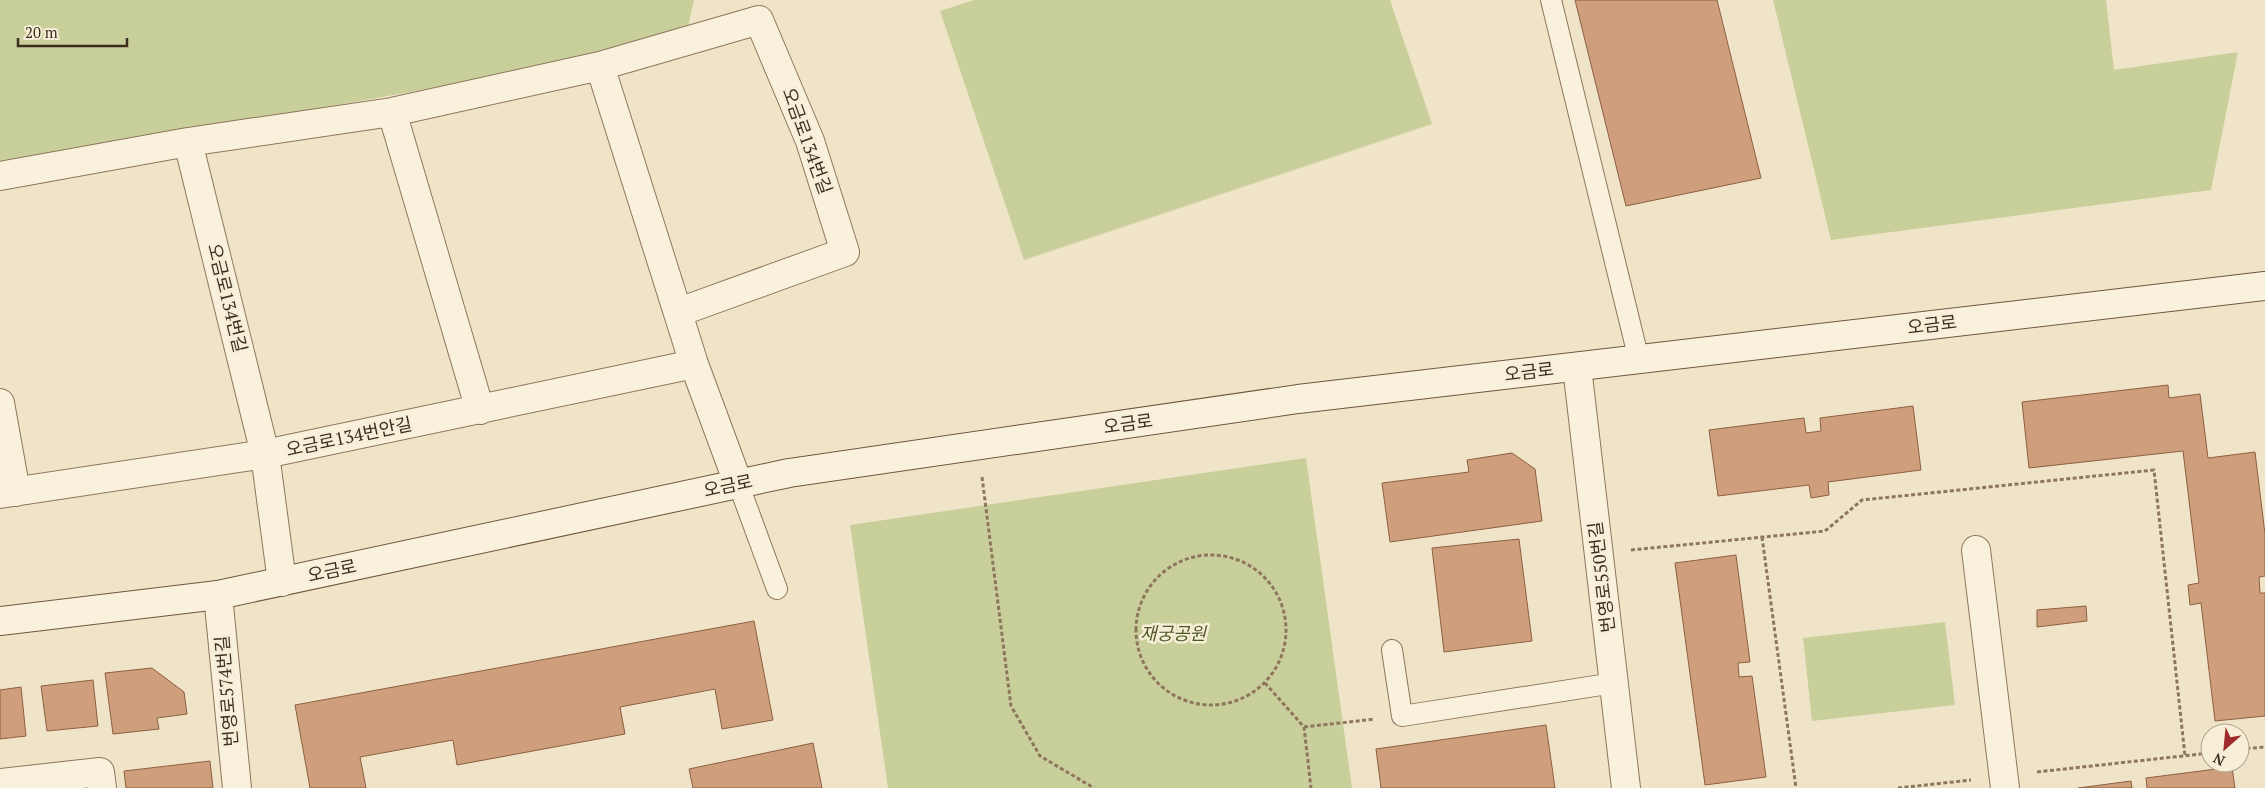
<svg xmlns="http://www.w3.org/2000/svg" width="2265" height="788" font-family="'PT Serif','Noto Sans KR',serif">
<rect width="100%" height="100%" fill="#f0e4c8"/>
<path fill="#c9cf9b" d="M0,0H694L684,44L0,164Z
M974,0H1390L1432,124L1024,260L940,11Z
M1773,0H2106L2114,70L2238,52L2211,190L1831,240Z
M1306,458L1352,788H888L850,525Z
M1945,622L1955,705L1812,721L1803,638Z"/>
<path fill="#cf9f7d" stroke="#8d5f41" d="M1575,0H1717L1761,178L1626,206Z
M2168,385L2169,398L2200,394L2208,458L2255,452L2265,534V576L2259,577L2260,593H2265V716L2215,721L2201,603L2190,605L2188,585L2199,583L2183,451L2029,468L2022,402Z
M1913,406L1921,470L1828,482L1829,495L1811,498L1809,485L1718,496L1709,430L1804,418L1806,433L1821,431L1820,418Z
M1512,453L1535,469L1542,521L1390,542L1382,483L1469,472L1467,460Z
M1519,539L1532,641L1444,652L1432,548Z
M1736,555L1750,662L1738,663L1739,677L1752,676L1766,777L1705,785L1675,563Z
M2086,606L2087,621L2037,627V610Z
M754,621L773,720L722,729L715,689L620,707L625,734L457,765L453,740L360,757L366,788H310L295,705Z
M152,668L184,692L187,714L157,718L159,729L113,734L105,673Z
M93,680L98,726L47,731L41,686Z
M21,687L26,736L0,739V690Z
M1546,725L1555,788H1381L1376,749Z
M813,743L822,788H693L689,769Z
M210,761L213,788H126L124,771Z
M2232,767L2235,788H2147L2146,778Z
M2131,781L2132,788H2078Z"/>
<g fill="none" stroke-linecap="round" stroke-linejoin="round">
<defs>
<path id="lane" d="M1551,0L1639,360
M738,483L777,589
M1392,650L1402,716L1614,683"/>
<path id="street" d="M600,66L759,20L810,141L845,252L679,312
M392,112L480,410
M188,142L265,454L282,582
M0,176L188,142L392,112L600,66L694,364L738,483
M1577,367L1626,788
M0,403L16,492
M0,494L265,454L694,364
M1976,550L2005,788
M218,595L237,788
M0,783L100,772L102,788"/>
<path id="secondary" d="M0,621L218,595L789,473L1298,399L2265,286"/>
</defs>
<use href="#lane" stroke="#8d765c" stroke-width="22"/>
<use href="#street" stroke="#8d765c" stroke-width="30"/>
<use href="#secondary" stroke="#6f573f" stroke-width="30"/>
<path stroke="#8d765c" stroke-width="3" stroke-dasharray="4 2.5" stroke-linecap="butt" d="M982,477L1011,706L1040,756L1094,788
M1762,537L1796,788
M1631,550L1825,531L1862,500L2154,470L2185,756
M1136 630a75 75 0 1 1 150 0a75 75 0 1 1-150 0Z
M1265,683L1304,727L1311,788
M1304,727L1375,719
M2240,749L2265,747
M2037,772L2210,753
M1898,788L1971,780"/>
<use href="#lane" stroke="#faf1dc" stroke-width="20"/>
<use href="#street" stroke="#faf1dc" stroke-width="28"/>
<use href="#secondary" stroke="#faf1dc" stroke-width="28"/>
</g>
<g text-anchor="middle" stroke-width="5" stroke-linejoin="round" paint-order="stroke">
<g font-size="18" fill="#3d2e20" stroke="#f7eed8">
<text transform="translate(807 141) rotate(70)" y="6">오금로134번길</text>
<text transform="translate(227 298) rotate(76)" y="6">오금로134번길</text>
<text transform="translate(1932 325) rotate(-7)" y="6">오금로</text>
<text transform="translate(1529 372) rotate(-7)" y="6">오금로</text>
<text transform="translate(1128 424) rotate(-8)" y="6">오금로</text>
<text transform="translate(349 437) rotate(-12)" y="6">오금로134번안길</text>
<text transform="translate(728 486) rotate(-12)" y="6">오금로</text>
<text transform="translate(332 571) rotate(-12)" y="6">오금로</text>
<text transform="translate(1602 577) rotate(-97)" y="6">번영로550번길</text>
<text transform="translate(227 691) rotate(-95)" y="6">번영로574번길</text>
</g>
<g font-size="18" font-style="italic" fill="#4d5a26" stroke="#f7eed8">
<text x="1173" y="640">재궁공원</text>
</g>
</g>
<g transform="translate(2225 748) rotate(207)"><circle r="24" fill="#f7eed8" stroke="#ada18e"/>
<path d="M0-4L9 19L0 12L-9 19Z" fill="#9e2a2b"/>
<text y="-8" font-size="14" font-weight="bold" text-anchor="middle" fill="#3d2e20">N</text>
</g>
<path d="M18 38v8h109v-8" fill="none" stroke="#3d2e20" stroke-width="2.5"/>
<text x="25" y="38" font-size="15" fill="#3d2e20" stroke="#f7eed8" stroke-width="4" paint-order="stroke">20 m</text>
</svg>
